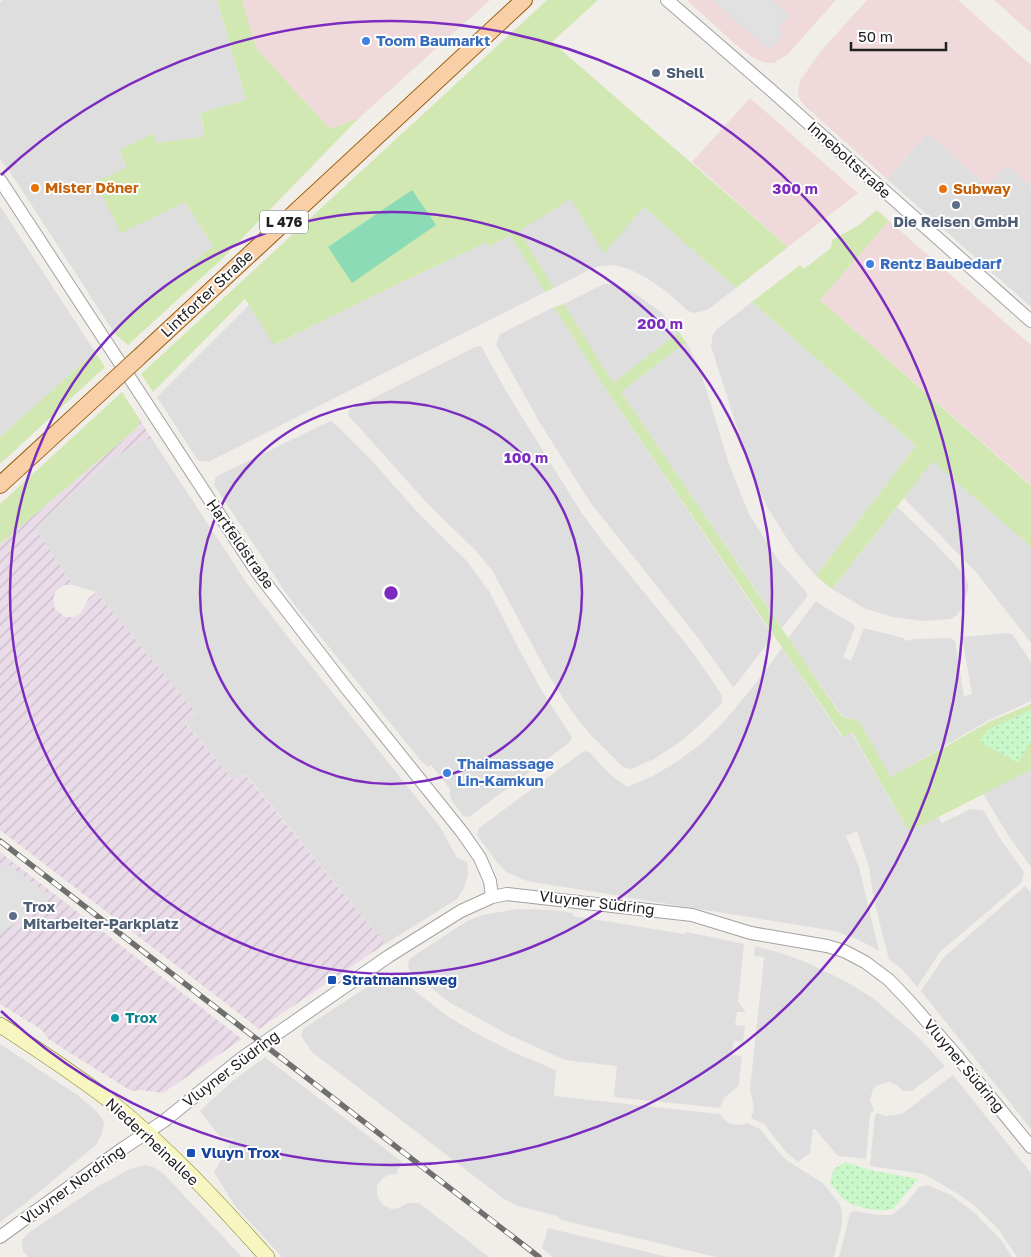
<svg xmlns="http://www.w3.org/2000/svg" width="1031" height="1257" font-family="'Golos Text',sans-serif">
<defs>
<pattern id="industrial-furrows" width="10" height="10" patternUnits="userSpaceOnUse" patternTransform="scale(1.25)"><rect width="10" height="10" fill="#eadbe8"/><path d="M-1 1l2-2M0 10L10 0M9 11l2-2" fill="none" stroke="#c8bcc7"/></pattern>
<pattern id="park-dots" width="8" height="8" patternUnits="userSpaceOnUse" patternTransform="scale(1.25)"><rect width="8" height="8" fill="#c9f7c9"/><path d="M2 2h.1M6 6h.1" fill="none" stroke="#acd3ac" stroke-width="1.8" stroke-linecap="round"/></pattern>
</defs>
<rect width="100%" height="100%" fill="#f1eee9"/>
<path fill="#dfdede" d="M3,0H217L246,100L200,113L204,137L155,143L153,134L119,151L127,167L185,202L213,246L127,318L115,334L16,181L0,159V3Z
M928,133L987,186L1006,164L1031,186V307L887,179Z
M571,199L644,207L736,288L707,310L695,313L688,311L667,292L647,278L629,269L615,265L599,266L591,269L554,288L518,231Z
M0,206L95,352L0,437Z
M510,235L545,292L208,462L200,461L197,459L157,397L249,305L275,345L377,294L487,242L490,247Z
M604,284H613L636,294L661,312L679,332L613,384L564,304Z
M752,302L916,446L816,576L795,551L767,507L750,468L711,346L713,334L718,328Z
M554,307L603,385L773,636L735,686L733,687L698,638L590,502L540,423L496,344L500,334Z
M686,342L699,366L729,464L749,514L778,560L807,593V597L782,628L621,392Z
M481,346L507,393L581,512L603,542L691,650L722,695V703L703,722L680,742L654,759L631,769L623,767L589,733L572,712L548,674L492,570L475,550L427,503L348,415L349,410L475,347Z
M330,421L333,422L374,463L420,515L466,560L489,591L519,649L543,693L572,737L570,742L469,817L463,816L452,801L449,792L451,790L431,765L428,767L421,761L290,599L214,485L215,479L217,476Z
M152,439L246,582L287,636L440,827L457,858L467,862L468,874L464,888L457,899L385,944L245,773L234,781L185,722L196,713L96,592L73,585L35,528L109,461L140,441Z
M933,460L1031,547V643L976,572L904,498Z
M897,507L934,542L965,576L968,583V590L961,609L957,615L950,619L923,621L892,617L864,608L832,589Z
M816,601L829,610L853,624L855,628L843,657L851,661L864,628L904,638L906,641L915,639L951,638L955,641L964,696L972,694L962,637L1008,633L1013,635L1031,662V701L989,720L891,777L859,721L843,717L788,638Z
M782,648L842,737L851,732L909,832L938,817L942,823L971,809L983,810L1001,840L1024,872L1022,882L940,952L917,987L903,970L889,959L887,952L874,900L869,867L857,831L846,836L859,867L879,951L859,940L835,931L527,881L506,872L496,861L477,835L479,828L584,751L589,752L612,776L627,787L653,776L678,761L701,744L722,724L756,683Z
M1031,770V867L1008,835L983,794Z
M1025,886L1031,892V1129L921,991L944,957Z
M518,909L552,910L573,913V916L684,934L687,932L744,944L738,1002L746,1012H737L735,1025L745,1026L743,1042L734,1041L732,1055L742,1056L739,1083L737,1087L724,1098L720,1108L614,1097L617,1066L565,1060L507,1034L449,1002L410,971L408,967L409,959L467,921L483,915Z
M755,946L781,953L808,963L847,982L874,999L917,1036L945,1066L912,1091H904L896,1085L889,1082L878,1085L873,1089L870,1100L874,1110L870,1114L866,1159L838,1156L815,1129H813L810,1153L798,1162L785,1151L764,1124L751,1118L754,1108L750,1089L764,957L754,956Z
M394,975L450,1018L481,1036L515,1053L556,1070L554,1096L719,1114L720,1113L722,1117L730,1124L741,1125L747,1123L759,1128L781,1155L789,1162L823,1183L839,1203L842,1211V1224L834,1257H716L561,1220L557,1216L518,1206L504,1199L312,1052L301,1036L303,1029L382,977Z
M0,1044L76,1094L93,1108L101,1117L104,1123L102,1134L96,1145L27,1202L0,1222Z
M265,1057L402,1162L396,1174L388,1175L382,1179L377,1186V1196L383,1205L391,1209L399,1208L407,1203H419L489,1257H282L235,1206L214,1172L233,1139L219,1136L200,1111L230,1083Z
M953,1075L1031,1173V1257H1017L999,1230L975,1206L960,1195L924,1174L870,1166L875,1116L877,1113L885,1116L902,1114Z
M146,1165L153,1167L163,1173L242,1257H28L23,1251L22,1240L28,1233L97,1187L130,1169Z
M927,1185L951,1195L976,1214L1001,1240L1012,1257H839L850,1213L855,1211L876,1215H892L905,1205L919,1187Z
M548,1228L668,1257H553L542,1248Z"/>
<path fill="#f0d9da" d="M242,0H490L359,118L330,129L256,48Z
M687,0H836L787,55L774,63H767L755,59L735,44Z
M867,0H958L1031,65V186L1006,165L987,186L928,133L887,179L806,107L800,100L798,94L800,81L821,51Z
M994,0H1031V33Z
M750,98L858,193L788,247L692,162Z
M889,221L1031,345V485L820,300Z"/>
<path fill="url(#industrial-furrows)" d="M140,420L152,439L140,441L109,461L35,528L73,585H64L56,591L53,599L55,609L65,617H74L80,614L89,598L96,592L196,713L185,723L234,781L244,773L385,944L259,1029L0,830V544L137,428Z
M0,852L242,1039L163,1093L141,1090L131,1091L48,1039L42,1030L0,1004Z"/>
<path fill="#d1e8b2" d="M217,0H242L256,48L330,129L359,118L222,259L128,345L115,334L127,318L213,246L185,202L121,233L95,182L127,167L119,150L154,133L155,143L203,137V127L200,113L246,100Z
M547,0H598L552,42L788,247L736,288L644,207L604,253L571,199L519,231L554,288L545,292L510,235L490,247L487,242L377,294L274,345L245,299L153,392L141,374Z
M877,210L889,221L820,300L1031,486V547L933,461L832,589L816,576L916,446L752,302L800,265L804,269L831,248L832,240L859,225Z
M564,304L613,383L679,332L686,342L621,392L842,717L859,721L891,777L989,722L1031,704V770L909,832L852,732L843,737L603,385L554,307Z
M95,352L105,367L0,464V437Z
M122,392L140,420L137,428L0,544V504Z"/>
<path fill="url(#park-dots)" d="M1031,710V741L1018,763L980,742L987,730Z
M846,1162L870,1170L918,1179L893,1209C885,1211 878,1210 869,1209C848,1205 843,1200 830,1183L834,1169Z"/>
<path fill="#8bdbb6" d="M412,190L436,225L352,283L328,247Z"/>
<path fill="#e1e1e1" d="M712,0H772L790,15L778,29L783,34L769,50Z
M9,865L51,897L0,934V870Z"/>
<g fill="none" stroke-linecap="round" stroke-linejoin="round">
<defs>
<path id="tertiary" d="M667,0L772,91L1031,321
M0,180L257,572L348,690L462,832L480,858L490,881L492,897
M0,1237L122,1149L164,1121L242,1058L389,956L461,911L492,897L507,894L692,915L751,933L827,946L844,951L865,962L889,980L910,1002L956,1055L1031,1147"/>
<path id="secondary" d="M0,1025C37,1049 75,1074 110,1101C167,1147 218,1202 267,1257"/>
<path id="primary" d="M138,358L524,0
M0,485L112,382"/>
</defs>
<use href="#tertiary" stroke="#a2a2a2" stroke-width="14"/>
<use href="#secondary" stroke="#72760b" stroke-width="16"/>
<use href="#primary" stroke="#975c08" stroke-width="18"/>
<use href="#tertiary" stroke="#fff" stroke-width="12"/>
<use href="#secondary" stroke="#f7f6c1" stroke-width="15"/>
<use href="#primary" stroke="#f8cfa7" stroke-width="16"/>
<defs>
<path id="rail" d="M0,841L539,1257"/>
</defs>
<use href="#rail" stroke="#6f6f6f" stroke-width="5.5"/>
<use href="#rail" stroke="#fff" stroke-width="4" stroke-dasharray="11" stroke-linecap="butt"/>
<defs>
<path id="primary-bridge" d="M112,382L138,358"/>
</defs>
<use href="#primary-bridge" stroke="#975c08" stroke-width="18" stroke-linecap="butt"/>
<use href="#primary-bridge" stroke="#f8cfa7" stroke-width="16"/>
</g>
<g fill="none" stroke="#7b2cbf" stroke-width="2.5">
<circle cx="391" cy="593" r="191"/>
<circle cx="391" cy="593" r="381"/>
<path d="M1 175A572 572 0 1 1 1 1011"/>
</g>
<g fill="#3f7fe0" stroke="#fff" stroke-width="2">
<circle cx="366" cy="41" r="5"/>
<circle cx="870" cy="264" r="5"/>
<circle cx="447" cy="773" r="5"/>
</g>
<g fill="#5c6f8a" stroke="#fff" stroke-width="2">
<circle cx="656" cy="73" r="5"/>
<circle cx="956" cy="205" r="5"/>
<circle cx="13" cy="916" r="5"/>
</g>
<g fill="#e8710a" stroke="#fff" stroke-width="2">
<circle cx="35" cy="188" r="5"/>
<circle cx="943" cy="189" r="5"/>
</g>
<g fill="#1a4fb4" stroke="#fff" stroke-width="2">
<rect x="327" y="975" width="10" height="10" rx="2.5"/>
<rect x="186" y="1148" width="10" height="10" rx="2.5"/>
</g>
<circle fill="#0f9aa8" stroke="#fff" stroke-width="2" cx="115" cy="1018" r="5"/>
<g text-anchor="middle" stroke-width="4" stroke-linejoin="round" paint-order="stroke">
<rect fill="#fff" stroke="#646464" stroke-width="1" x="260" y="210.5" width="48" height="23" rx="4"/>
<g font-size="14" font-weight="bold" fill="#212121">
<text x="284" y="227">L 476</text>
</g>
<g font-size="15" font-weight="bold" fill="#366cbe" stroke="#fff" text-anchor="start">
<text x="376" y="46">Toom Baumarkt</text>
<text x="880" y="269">Rentz Baubedarf</text>
<text x="457" y="769">Thaimassage<tspan x="457" dy="17">Lin-Kamkun</tspan></text>
</g>
<g font-size="15" font-weight="bold" fill="#4e5e75" stroke="#fff" text-anchor="start">
<text x="666" y="78">Shell</text>
<text x="956" y="227" text-anchor="middle">Die Reisen GmbH</text>
<text x="23" y="912">Trox<tspan x="23" dy="17">Mitarbeiter-Parkplatz</tspan></text>
</g>
<g font-size="15" fill="#212121" stroke="#fff">
<text transform="translate(849 160) rotate(42)" y="5">Inneboltstraße</text>
<text transform="translate(207 294) rotate(-43)" y="5">Lintforter Straße</text>
<text transform="translate(240 544) rotate(55)" y="5">Hartfeldstraße</text>
<text transform="translate(597 903) rotate(7)" y="5">Vluyner Südring</text>
<text transform="translate(964 1066) rotate(50)" y="5">Vluyner Südring</text>
<text transform="translate(231 1069) rotate(-37)" y="5">Vluyner Südring</text>
<text transform="translate(152 1142) rotate(43)" y="5">Niederrheinallee</text>
<text transform="translate(73 1185) rotate(-36)" y="5">Vluyner Nordring</text>
</g>
<g font-size="15" font-weight="bold" fill="#c56008" stroke="#fff" text-anchor="start">
<text x="45" y="193">Mister Döner</text>
<text x="953" y="194">Subway</text>
</g>
<g font-size="15" font-weight="bold" fill="#164399" stroke="#fff" text-anchor="start">
<text x="342" y="985">Stratmannsweg</text>
<text x="201" y="1158">Vluyn Trox</text>
</g>
<g font-size="15" font-weight="bold" fill="#0d838f" stroke="#fff" text-anchor="start">
<text x="125" y="1023">Trox</text>
</g>
</g>
<circle cx="391" cy="593" r="8" fill="#7b2cbf" stroke="#fff" stroke-width="2.5"/>
<g font-size="15" text-anchor="middle" font-weight="bold" fill="#7b2cbf" stroke="#fff" stroke-width="4" stroke-linejoin="round" paint-order="stroke">
<text x="795" y="194">300 m</text>
<text x="660" y="329">200 m</text>
<text x="526" y="463">100 m</text>
</g>
<path d="M851 42v8h95v-8" fill="none" stroke="#212121" stroke-width="2.5"/>
<text x="858" y="42" font-size="15" fill="#212121" stroke="#ffffff" stroke-width="4" paint-order="stroke">50 m</text>
</svg>
